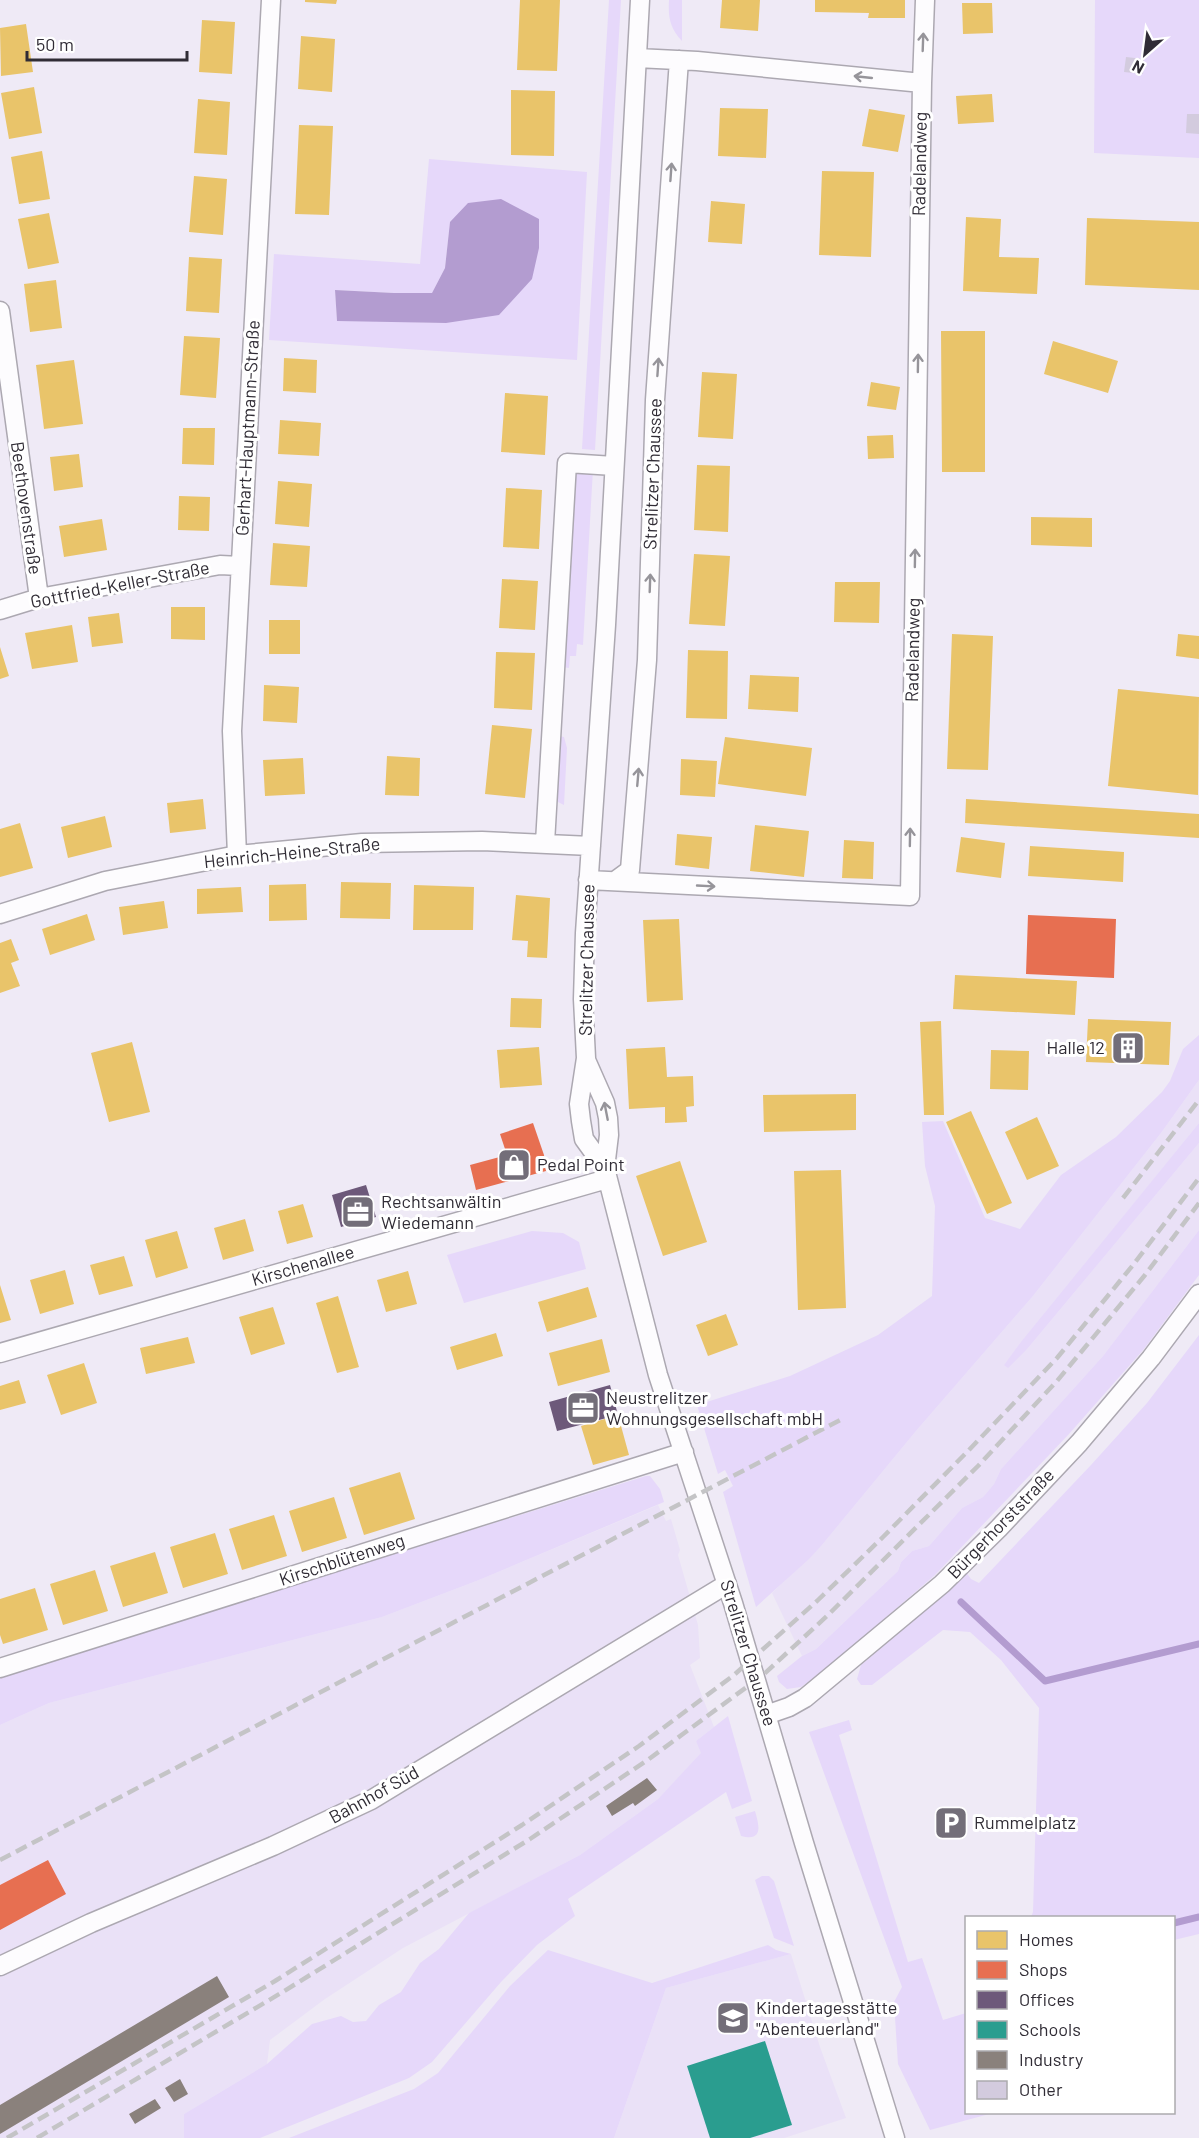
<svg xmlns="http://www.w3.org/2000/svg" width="1199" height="2138" font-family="Barlow,sans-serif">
<rect width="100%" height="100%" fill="#efeaf6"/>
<path fill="#eae1f7" d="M1199,1080V1123L1004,1365L1028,1348L1199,1143V1230L1103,1356L1001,1469L994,1484L983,1497L962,1508L929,1546L912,1551L901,1562L898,1571L816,1649L802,1656L772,1593L822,1545L916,1431L1033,1296L1161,1133Z
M658,1505L666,1521L671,1519L680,1550L678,1555L698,1625L700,1658L690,1665L714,1727L696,1741L702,1753L658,1799L580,1855L403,1948L325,1999L270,2040L267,2064L184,2114V2138H0V1725L49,1703L382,1617L479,1580Z
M791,1954L820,2047L846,2118L784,2138H614L666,1988Z"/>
<path fill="#e6d8fa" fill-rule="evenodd" d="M609,0H621L595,450L582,449Z
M669,0H682V41C670,28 668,18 669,0Z
M1095,0H1199V158L1094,153Z
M429,159L587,172L577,360L269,340L274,254L420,264ZM450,222L446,323L337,320L335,290L394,293H432L445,268Z
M576,468L593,469L583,645L577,644L576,656H570L569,668L563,667Z
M559,736L564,737L567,748L564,805L558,802L556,798Z
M1199,1035V1080L1161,1133L1033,1296L916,1431L822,1545L809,1559L756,1607L723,1492L733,1486L725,1470L718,1474L697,1405L790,1376L878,1335L932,1296L935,1206L925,1166L922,1122L943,1121L985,1218L1020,1229L1061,1175L1116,1137L1162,1092L1170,1081L1183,1049Z
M1199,1123V1143L1028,1348L1008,1368L1004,1365L1021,1342Z
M1199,1230V1275L1144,1349L1069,1434L935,1575L826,1669L801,1687L787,1689L779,1682L777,1676L802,1656L816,1649L898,1571L901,1562L912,1551L929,1546L962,1508L983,1497L994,1484L1001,1469L1103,1356Z
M532,1231L563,1233L579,1242L586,1269L464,1303L447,1255Z
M1199,1335V1934L1174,1940V1918L1031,1917L1033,1912L1039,1708L1001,1660L970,1632L943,1630L872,1685H861L857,1679L861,1665L949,1590L966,1572L971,1579L979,1583L1091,1465L1147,1403Z
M646,1476H650L660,1489L664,1502L479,1580L382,1617L49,1703L0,1725V1676Z
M728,1716L752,1801L732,1809L726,1792L568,1899L575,1916L537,1945L501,1982L432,2062L409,2078L260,2138H184V2114L267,2064L312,2024L341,2016L353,2022L366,2021L379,2005L401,1992L420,1963L439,1949L469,1913L580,1855L658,1799L701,1753L696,1741Z
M849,1720L852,1730L839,1735L908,1962L922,1958L943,2020L966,2013V2112L993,2113L930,2130L898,2064L894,2002L902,1987L809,1732Z
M755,1811C759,1825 764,1842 741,1836L735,1817Z
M762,1876H769L774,1881L794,1946L774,1938L755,1880Z
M768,1945L776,1950L791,1954L666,1988L614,2138H289L414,2089L438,2073L510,1986L548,1950L652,1983Z"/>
<path fill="#b39cd0" d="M501,199L539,219V248L532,279L499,315L446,323L337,321L335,290L394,293H432L445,268L450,222L468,203Z"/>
<path fill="#e9c46a" d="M305,0H337L336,4L305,2Z
M520,0H560L557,71L517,70Z
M722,0H760L758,31L720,28Z
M815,0H905V18H868L869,13L815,12Z
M962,3H992L993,33L963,34Z
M202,20L235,22L232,74L199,72Z
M26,24L33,72L1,76L0,28Z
M301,36L335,39L332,92L298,89Z
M34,87L42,133L9,139L1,93Z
M511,90L555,91L554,156L511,155Z
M992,94L994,122L958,124L956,96Z
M198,99L230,102L227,155L194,153Z
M720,108L768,109L766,158L718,156Z
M869,109L905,115L898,152L862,146Z
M299,125L333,126L329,215L295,214Z
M42,151L50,199L19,204L11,157Z
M822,171L874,172L871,257L819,255Z
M194,176L227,179L223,235L189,232Z
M711,201L745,204L742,244L708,242Z
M49,213L59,263L28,269L18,219Z
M966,217L1001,219L999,257L1039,258L1037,294L963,291Z
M1087,218L1199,222V290L1085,285Z
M189,257L222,259L219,313L186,311Z
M56,280L62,328L30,332L24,284Z
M941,331H985V472H942Z
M184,336L220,338L216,398L180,395Z
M1053,341L1118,361L1108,393L1044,374Z
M284,358L317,360L316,393L283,391Z
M74,360L83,424L44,429L36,365Z
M702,372L737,374L733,439L698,437Z
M871,382L900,387L896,410L867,406Z
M505,393L548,396L545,455L501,452Z
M280,420L321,423L319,456L278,454Z
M183,428H215L214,465L182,464Z
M893,435L894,458L868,459L867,436Z
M79,454L83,487L54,491L50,457Z
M697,465L730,466L728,532L694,530Z
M278,481L312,484L309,527L275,524Z
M506,488L542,490L539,549L503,547Z
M179,496L210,497L209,531L178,530Z
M1031,517L1092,518V547L1031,545Z
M102,519L107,550L64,557L59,526Z
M273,543L310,546L307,587L270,585Z
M694,554L730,556L725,626L689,624Z
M502,579L538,581L535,630L499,628Z
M835,582H880L879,623L834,622Z
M171,607H205V640L171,639Z
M119,613L123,643L92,647L88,617Z
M269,620H300V654H269Z
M72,625L78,662L32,669L25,633Z
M952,634L993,636L988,770L947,769Z
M1178,634L1199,636V659L1176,656Z
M0,647L9,676L0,679Z
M688,650L728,651L727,719L686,718Z
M496,652L535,653L532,710L494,708Z
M750,675L799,677L798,712L748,709Z
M264,685L299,687L297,723L263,721Z
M1118,689L1199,697L1198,795L1108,786Z
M492,725L532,729L525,798L485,794Z
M725,737L812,748L806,796L718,784Z
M387,756L420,758L419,796L385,795Z
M303,758L305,794L265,796L263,760Z
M681,759L717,761L715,797L680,795Z
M203,799L206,829L170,833L167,803Z
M966,799L1199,814V838L965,823Z
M105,816L112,847L68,858L61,827Z
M20,823L33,868L0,877V829Z
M755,825L809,831L804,877L750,871Z
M677,834L712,837L709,869L675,865Z
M961,837L1005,843L1001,878L956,872Z
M844,840L874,842L873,879L842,878Z
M1030,846L1124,852L1123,882L1028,876Z
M341,882L391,883L390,919L340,918Z
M306,884L307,920L269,921V885Z
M414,885L474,887L473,930H413Z
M241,887L243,912L197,914V889Z
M516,895L550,898L547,958L527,957L528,941L512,940Z
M164,901L168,928L123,935L119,907Z
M87,914L95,940L50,955L42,929Z
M679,919L683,1000L647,1002L643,920Z
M11,939L19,960L11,963L20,986L0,993V943Z
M955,975L1077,981L1075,1015L953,1009Z
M511,998L542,999L541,1028L510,1027Z
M1088,1019L1171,1022L1169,1065L1086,1062Z
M941,1021L944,1115H924L920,1022Z
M132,1042L150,1112L109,1122L91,1053Z
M539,1047L542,1085L500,1088L497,1050Z
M665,1047L667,1077L693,1076L694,1106L686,1107L687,1122L665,1123V1107L629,1109L626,1049Z
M991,1050L1029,1051L1028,1090L990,1089Z
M856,1094V1130L764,1132L763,1095Z
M971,1111L1012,1203L987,1214L946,1122Z
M1037,1117L1059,1166L1027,1180L1005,1132Z
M680,1161L707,1242L663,1256L636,1176Z
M841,1170L846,1308L798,1310L794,1171Z
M303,1204L313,1237L287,1244L278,1211Z
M245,1219L254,1251L223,1260L214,1228Z
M177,1231L188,1268L156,1278L145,1240Z
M124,1256L133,1286L99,1295L90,1265Z
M65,1270L74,1304L40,1314L30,1280Z
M408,1271L417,1304L386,1312L377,1280Z
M0,1285L11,1320L0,1323Z
M588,1287L597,1317L547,1332L538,1302Z
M338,1296L359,1367L337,1373L316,1303Z
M273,1307L285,1344L251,1355L239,1317Z
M726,1314L738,1345L708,1356L696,1325Z
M496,1333L503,1356L457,1370L450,1347Z
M188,1337L195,1363L146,1374L140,1348Z
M602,1339L610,1372L558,1386L549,1353Z
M84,1363L97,1403L61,1415L47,1375Z
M19,1380L26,1403L0,1410V1386Z
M618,1415L629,1455L593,1465L581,1426Z
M400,1472L415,1519L364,1535L349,1488Z
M334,1497L347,1538L302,1552L289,1511Z
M274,1515L287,1556L242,1570L229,1529Z
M215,1533L228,1574L183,1588L170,1547Z
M155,1552L168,1593L123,1607L110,1566Z
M95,1570L108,1611L63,1625L50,1584Z
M35,1588L48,1630L3,1644L0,1635V1599Z"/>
<path fill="#e76f51" d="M1028,915L1116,919L1114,978L1026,974Z
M533,1123L544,1155L546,1171L476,1190L470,1165L507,1155L500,1134Z
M48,1860L66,1894L0,1930V1885Z"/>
<path fill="#6d597a" d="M366,1185L376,1217L341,1227L332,1195Z
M610,1385L618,1415L557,1431L549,1402Z"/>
<path fill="#2a9d8f" d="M765,2041L792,2125L750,2138H710L687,2066Z"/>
<path fill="#8a817c" d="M647,1778L657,1790L635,1806L633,1803L612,1816L606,1806Z
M217,1976L229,1997L0,2134V2105Z
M180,2079L188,2094L174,2102L165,2088Z
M155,2099L161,2108L135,2124L129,2114Z"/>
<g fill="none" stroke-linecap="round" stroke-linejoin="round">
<path stroke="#b39cd0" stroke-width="7" d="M961,1602L1045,1681L1199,1644
M1174,1923L1199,1917"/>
</g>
<path fill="#d3cbde" d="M1126,57L1144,59L1143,74L1124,72Z
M1187,114H1199V134L1186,133Z"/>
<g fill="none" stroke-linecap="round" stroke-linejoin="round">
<defs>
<path id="street" d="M637,58L697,61L922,83
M0,311L39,598
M0,610L39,598L220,565L240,566
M545,843L567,463L614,466
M237,855L232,731L271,0
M588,880L910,896L922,83L925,0
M615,881L630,870L647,660L655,400L679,60
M0,914L105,881L237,855L362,843L482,841L591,846
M586,1060L605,1103L608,1118L609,1135L605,1168L658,1375L733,1603L804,1843L895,2138
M605,1168L584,1139L581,1121L579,1104L586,1058L583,999L585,933L606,625L640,0
M0,1353L607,1179
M0,1668L684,1452
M766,1715L789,1707L805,1698L942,1584L999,1528L1079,1443L1151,1358L1199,1294
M0,1966L91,1923L273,1846L371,1800L727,1584"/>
</defs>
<use href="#street" stroke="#aca8b1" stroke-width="21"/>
<use href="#street" stroke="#fdfcfe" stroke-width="18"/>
<path stroke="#c4c4c6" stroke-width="4.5" stroke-dasharray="12 6" stroke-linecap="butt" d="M1123,1198L1199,1100
M0,1860L842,1419
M7,2138L275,1981L522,1825L639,1746L734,1675L817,1601L883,1537L967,1452L1057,1358L1133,1265L1199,1178
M37,2138L281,1993L530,1839L649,1759L763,1675L828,1615L978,1466L1057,1381L1145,1275L1199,1203"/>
</g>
<defs><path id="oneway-shaft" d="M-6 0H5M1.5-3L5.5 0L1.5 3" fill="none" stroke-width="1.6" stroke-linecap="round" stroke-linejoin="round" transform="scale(1.5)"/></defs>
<g stroke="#96949a">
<use href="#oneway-shaft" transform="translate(923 42) rotate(-88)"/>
<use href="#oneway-shaft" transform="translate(863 77) rotate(-174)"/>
<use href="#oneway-shaft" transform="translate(671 172) rotate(-86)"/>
<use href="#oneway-shaft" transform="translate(918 363) rotate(-89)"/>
<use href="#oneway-shaft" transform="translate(658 367) rotate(-86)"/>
<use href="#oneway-shaft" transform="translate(915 558) rotate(-89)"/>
<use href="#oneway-shaft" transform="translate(650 583) rotate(-88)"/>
<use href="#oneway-shaft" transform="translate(638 777) rotate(-85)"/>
<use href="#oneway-shaft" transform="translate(910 837) rotate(-89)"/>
<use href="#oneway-shaft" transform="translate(706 886) rotate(3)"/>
<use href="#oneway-shaft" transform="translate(606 1111) rotate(-101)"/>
</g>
<defs>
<symbol id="building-square" viewBox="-11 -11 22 22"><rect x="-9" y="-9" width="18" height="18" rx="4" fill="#736e79" stroke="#fff"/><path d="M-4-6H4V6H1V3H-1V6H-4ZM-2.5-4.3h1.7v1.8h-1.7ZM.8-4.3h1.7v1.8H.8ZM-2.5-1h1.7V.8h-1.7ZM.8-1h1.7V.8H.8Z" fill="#fff"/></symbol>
<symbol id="shop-square" viewBox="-11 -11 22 22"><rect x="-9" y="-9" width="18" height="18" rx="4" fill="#736e79" stroke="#fff"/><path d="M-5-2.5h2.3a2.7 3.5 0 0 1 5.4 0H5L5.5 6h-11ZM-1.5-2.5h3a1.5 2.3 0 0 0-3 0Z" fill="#fff"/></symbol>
<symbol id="office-square" viewBox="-11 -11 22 22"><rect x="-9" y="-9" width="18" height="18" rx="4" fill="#736e79" stroke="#fff"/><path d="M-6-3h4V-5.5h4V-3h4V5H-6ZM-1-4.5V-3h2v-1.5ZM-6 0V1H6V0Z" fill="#fff"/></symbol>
<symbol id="parking-square" viewBox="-11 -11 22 22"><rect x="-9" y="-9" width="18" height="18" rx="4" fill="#736e79" stroke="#fff"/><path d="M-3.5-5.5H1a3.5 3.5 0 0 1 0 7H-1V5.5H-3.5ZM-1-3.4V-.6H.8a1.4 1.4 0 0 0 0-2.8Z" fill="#fff"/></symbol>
<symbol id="school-square" viewBox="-11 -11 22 22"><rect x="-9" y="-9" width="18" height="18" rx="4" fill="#736e79" stroke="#fff"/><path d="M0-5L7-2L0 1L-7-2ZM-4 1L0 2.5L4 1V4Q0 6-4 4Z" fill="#fff"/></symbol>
</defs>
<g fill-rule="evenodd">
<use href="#building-square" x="1109" y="1029" width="38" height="38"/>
<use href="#shop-square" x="495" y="1146" width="38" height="38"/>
<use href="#office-square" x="339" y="1193" width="38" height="38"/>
<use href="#office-square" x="564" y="1389" width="38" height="38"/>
<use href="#parking-square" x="932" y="1804" width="38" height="38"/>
<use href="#school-square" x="714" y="1999" width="38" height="38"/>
</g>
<g text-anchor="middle" stroke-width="6" stroke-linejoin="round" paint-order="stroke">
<g font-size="18" fill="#302c35" stroke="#fff">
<text transform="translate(920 164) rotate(-89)" y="6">Radelandweg</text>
<text transform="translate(248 428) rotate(-87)" y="6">Gerhart-Hauptmann-Straße</text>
<text transform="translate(653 474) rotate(-88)" y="6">Strelitzer Chaussee</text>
<text transform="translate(26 508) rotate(82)" y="6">Beethovenstraße</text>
<text transform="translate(120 585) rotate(-11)" y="6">Gottfried-Keller-Straße</text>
<text transform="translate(913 650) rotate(-89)" y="6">Radelandweg</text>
<text transform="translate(292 853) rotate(-6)" y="6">Heinrich-Heine-Straße</text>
<text transform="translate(587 960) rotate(-89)" y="6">Strelitzer Chaussee</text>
<text transform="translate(303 1266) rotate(-16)" y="6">Kirschenallee</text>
<text transform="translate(1001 1524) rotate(-46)" y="6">Bürgerhorststraße</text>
<text transform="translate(342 1560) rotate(-18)" y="6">Kirschblütenweg</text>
<text transform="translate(748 1653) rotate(73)" y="6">Strelitzer Chaussee</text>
<text transform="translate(374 1795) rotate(-29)" y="6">Bahnhof Süd</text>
</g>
<g font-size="18" fill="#302c35" stroke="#fff" text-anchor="start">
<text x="1105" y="1054" text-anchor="end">Halle 12</text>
<text x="537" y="1171">Pedal Point</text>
<text x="381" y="1208">Rechtsanwältin<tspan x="381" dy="21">Wiedemann</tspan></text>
<text x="606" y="1404">Neustrelitzer<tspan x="606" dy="21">Wohnungsgesellschaft mbH</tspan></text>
<text x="974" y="1829">Rummelplatz</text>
<text x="756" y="2014">Kindertagesstätte<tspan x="756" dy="21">"Abenteuerland"</tspan></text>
</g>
</g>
<rect x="965" y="1916" width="210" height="198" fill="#ffffff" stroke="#acabae" stroke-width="1.5"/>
<rect x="977" y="1931" width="30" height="18" fill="#e9c46a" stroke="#acabae" stroke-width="1.5"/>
<text x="1019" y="1946" font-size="18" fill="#302c35">Homes</text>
<rect x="977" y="1961" width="30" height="18" fill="#e76f51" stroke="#acabae" stroke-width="1.5"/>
<text x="1019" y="1976" font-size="18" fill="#302c35">Shops</text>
<rect x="977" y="1991" width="30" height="18" fill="#6d597a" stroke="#acabae" stroke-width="1.5"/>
<text x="1019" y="2006" font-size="18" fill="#302c35">Offices</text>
<rect x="977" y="2021" width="30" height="18" fill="#2a9d8f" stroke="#acabae" stroke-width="1.5"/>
<text x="1019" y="2036" font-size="18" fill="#302c35">Schools</text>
<rect x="977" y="2051" width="30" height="18" fill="#8a817c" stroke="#acabae" stroke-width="1.5"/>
<text x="1019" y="2066" font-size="18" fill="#302c35">Industry</text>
<rect x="977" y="2081" width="30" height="18" fill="#d3cbde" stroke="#acabae" stroke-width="1.5"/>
<text x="1019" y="2096" font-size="18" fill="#302c35">Other</text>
<g transform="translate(1145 54) rotate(208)" stroke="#ffffff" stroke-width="4.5" paint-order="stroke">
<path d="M0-4.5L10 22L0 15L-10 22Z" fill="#302c35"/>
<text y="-9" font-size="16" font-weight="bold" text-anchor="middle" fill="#302c35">N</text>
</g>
<path d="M27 51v9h160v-9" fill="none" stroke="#302c35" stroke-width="3"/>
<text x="36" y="51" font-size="18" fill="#302c35" stroke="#ffffff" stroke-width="4.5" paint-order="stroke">50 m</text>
</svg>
